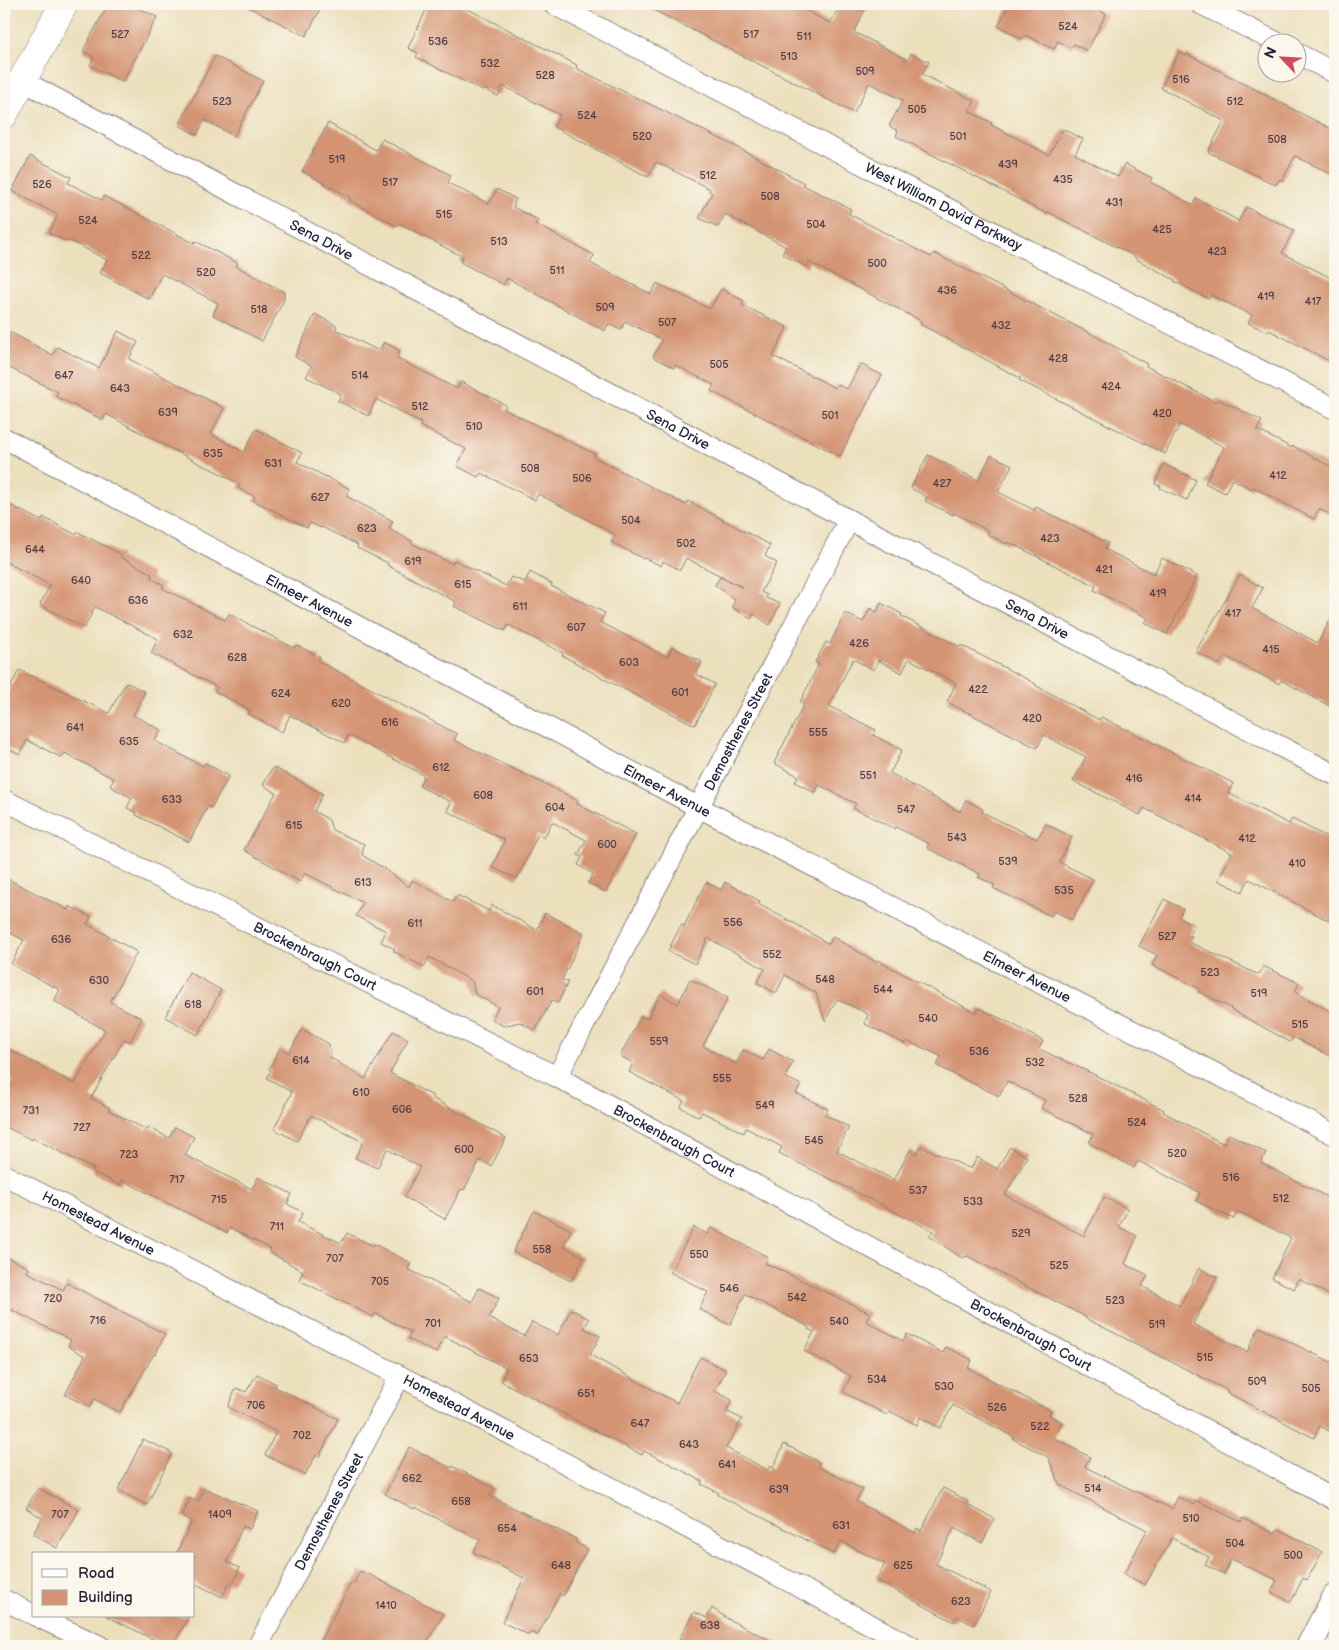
<svg xmlns="http://www.w3.org/2000/svg" width="1339" height="1650" font-family="'Balsamiq Sans',sans-serif">
<rect width="100%" height="100%" fill="#fbf7ec"/>
<filter id="ink" filterUnits="userSpaceOnUse"><feTurbulence type="fractalNoise" baseFrequency=".02" numOctaves="2"/><feDisplacementMap in="SourceGraphic" scale="10" xChannelSelector="R" yChannelSelector="G"/><feConvolveMatrix kernelMatrix="1 2 1 2 8 2 1 2 1" color-interpolation-filters="sRGB"/></filter>
<filter id="wash" filterUnits="userSpaceOnUse"><feTurbulence type="fractalNoise" baseFrequency=".0096" numOctaves="4" result="noise"/><feDisplacementMap in="SourceGraphic" scale="20" xChannelSelector="R" yChannelSelector="G"/><feGaussianBlur stdDeviation="1.12" result="paint"/><feColorMatrix in="noise" values="0 0 0 0 0 0 0 0 0 0 0 0 0 0 0 0 0 1.4 0 .05"/><feComposite in="paint" operator="in"/></filter>
<g filter="url(#wash)">
<rect width="100%" height="100%" fill="#ebdfbc"/>
<g id="blocks">
<path fill="#d49473" d="M108,4H130L157,17L123,82L90,65L94,57L83,51Z
M242,4H323L306,36Z
M429,4H458L577,65L576,68L735,146L804,183L803,185L851,209L849,214L931,257L934,253L1097,337L1147,364L1146,366L1216,402L1218,399L1262,421L1257,430L1292,448L1293,446L1335,469V517L1319,509L1314,519L1253,487L1252,489L1232,479L1225,493L1205,483L1224,447L1180,424L1165,454L1019,380L1020,378L920,324L921,321L809,262L807,267L782,254L786,247L725,214L718,227L699,218L712,193L709,191L710,189L656,162L648,177L554,127L560,115L503,86L498,96L484,89L483,91L416,57L418,53L408,48Z
M642,4H793L830,23L841,4H868L854,32L908,60L911,53L929,62L922,74L975,101L969,111L992,123L991,125L1049,155L1063,129L1083,139L1075,154L1118,177L1125,164L1152,178L1150,182L1193,205L1196,198L1239,221L1246,207L1294,230L1282,253L1335,280V364L1269,330L1268,332L1248,323L1252,315L1211,295L1209,299L1174,281L1175,280L1136,259V257L1048,212L1047,214L1018,199L896,136L898,131L889,126L903,100L869,83L854,113Z
M1010,4H1085L1106,14L1087,51L1074,44L1071,48L1058,41L1054,49L1025,35L1023,39L998,26Z
M1179,52L1186,56L1187,54L1335,131V176L1295,156L1282,181L1280,179L1276,185L1208,152L1224,121L1161,88Z
M215,56L263,81L234,136L205,120L197,135L179,125Z
M328,123L376,150L382,139L451,175L448,183L489,204L497,189L516,199L513,207L538,220L535,224L594,255L590,263L651,294L657,283L710,309L721,289L744,301L742,305L787,327L773,356L835,388L837,384L847,389L860,364L882,375L840,456L711,391L714,385L675,365L674,368L653,357L662,340L625,321L621,330L608,324L605,331L507,278L504,285L460,262L463,257L399,223L397,226L349,200L351,198L302,171Z
M30,156L71,177L68,183L102,200L104,196L194,243L195,241L238,263L236,266L284,292V300L262,341L213,315L218,303L162,274L149,299L100,273L107,260L69,240L68,242L49,233L58,215L12,191Z
M315,314L337,326L335,329L379,351L384,342L400,351L397,358L457,389L461,382L506,405L504,409L595,454L594,457L686,505L688,501L770,545L765,556L777,563L761,592L767,595L766,598L780,604L770,625L754,614L751,619L732,607L735,600L715,585L720,577L742,587L686,558L680,570L663,561L661,566L645,558L644,559L611,542L615,535L604,528L538,494L535,500L481,473L478,477L457,466L466,449L420,426L421,423L376,399L368,416L338,401L341,394L306,377L312,366L295,357Z
M4,329L53,355L57,347L99,368L118,331L138,342L129,359L224,408L211,434L244,452L256,429L302,453L297,462L350,489L346,496L393,521L389,529L412,541L411,543L452,564L454,560L506,586L511,577L525,582L530,572L552,584L551,586L605,613L600,622L667,657L672,647L702,662L696,674L715,684L695,725L606,680L562,655L563,653L508,625L505,631L454,606L456,602L387,565L388,563L357,548L358,545L322,527L321,528L310,523L307,528L253,500L255,497L238,488L240,484L206,466V467L106,414L103,420L55,396L58,392L4,365Z
M928,455L978,480L991,455L1012,465L998,492L1034,510L1036,507L1108,543L1105,549L1154,574L1162,558L1197,576L1167,634L1145,623L1148,618L1094,590L1096,586L1008,542L1007,544L987,534L989,531L954,513L953,515L925,501L927,497L911,488Z
M1164,464L1196,480L1187,500L1160,488L1161,486L1155,484Z
M4,502L41,521L43,517L76,535L78,532L122,555L120,557L152,574L151,578L164,585L162,588L225,620L229,614L294,648L296,645L320,657L318,661L457,734L454,740L559,791L578,801L577,804L636,834L606,892L588,883L593,874L578,865L582,857L578,855L586,840L552,822L544,838L538,834L517,879L492,867L505,840L447,811L451,802L419,786L424,776L418,772L348,735L345,743L290,715L282,732L249,714L250,710L215,692L217,687L151,653L158,639L95,607L84,628L40,605L50,585L4,561Z
M1240,575L1263,588L1252,608L1318,643L1335,610V709L1281,680L1279,684L1225,656L1219,665L1196,651Z
M881,603L902,614L901,616L960,647L961,645L1036,684L1035,685L1099,720L1101,717L1233,783L1228,793L1289,824L1292,819L1335,841V924L1249,879L1242,892L1218,880L1232,853L1144,808L1140,815L1073,781L1086,757L1044,735L1037,748L947,702L956,683L909,659L902,673L878,660L874,670L853,659L829,706L876,730L873,735L902,750L890,773L960,812L966,800L983,809L982,812L1037,839L1046,824L1072,837L1059,862L1093,879L1072,920L1054,911L1051,916L993,888L995,885L978,877L980,874L927,848L929,844L896,827L895,829L853,808L856,804L819,785L815,793L795,782L798,776L774,763L804,704L800,702L819,664L815,662L826,642L830,644L845,613L863,622L870,608L877,612Z
M19,670L109,713L126,682L145,692L133,715L161,730L155,741L203,766L205,763L229,776L211,808L208,806L189,842L136,815L137,813L127,808L132,798L110,786L114,779L65,753L62,758L27,740L20,755L4,746V700Z
M273,767L323,794L314,811L329,820L332,830L364,844L362,855L385,869L409,887L412,880L453,902L457,895L489,911L492,905L537,930L545,913L584,933L562,980L568,982L558,1003L552,1000L535,1031L520,1022L503,1026L492,1019L498,1007L475,994L472,981L429,957L424,967L393,951L395,949L381,942L386,931L356,916L363,903L305,873L300,882L244,850L276,793L263,785Z
M4,877L68,910L69,906L91,917L87,924L137,952L110,1002L142,1018L130,1042L124,1039L91,1098L110,1108L108,1110L147,1130L148,1127L169,1138L175,1127L194,1137L185,1155L252,1189L258,1177L292,1194L287,1204L303,1212L298,1222L341,1243L347,1233L373,1246L374,1244L411,1263L408,1269L472,1302L479,1288L499,1298L489,1318L524,1336L532,1322L558,1335L571,1309L589,1319L584,1328L600,1336L590,1355L677,1403L700,1357L726,1370L715,1391L732,1400L726,1411L742,1419L726,1448L768,1470L770,1466L773,1468L784,1444L819,1462V1467L863,1490L856,1501L915,1533L917,1528L921,1531L943,1488L968,1501L966,1504L995,1519L982,1543L954,1528L936,1564L991,1592L974,1625L956,1616L954,1622L876,1580L885,1564L841,1541L834,1554L718,1495L719,1493L701,1484L702,1481L670,1464L644,1451L642,1455L501,1381L507,1368L444,1336L436,1353L408,1339L411,1332L375,1313L373,1317L299,1280L303,1271L269,1252L271,1249L230,1228L227,1233L122,1180L120,1185L93,1172L94,1169L33,1138L32,1140L4,1126V1100L13,1082L4,1077V1047L75,1084L105,1030L54,1001L60,990L11,964L24,940L4,930Z
M706,882L721,890L725,882L760,901L758,904L794,923L829,944L833,937L876,962L877,960L976,1013L979,1008L1010,1023L1043,1041L1039,1049L1091,1073L1164,1110L1163,1112L1224,1144L1229,1134L1266,1153L1261,1163L1335,1201V1298L1299,1279L1294,1289L1272,1278L1291,1238L1238,1211L1234,1219L1196,1201L1200,1193L1138,1161L1134,1168L1089,1143L1093,1134L1041,1108L1045,1100L1007,1081L999,1096L937,1066L941,1056L907,1041L905,1044L865,1024L868,1014L837,999L825,1021L816,993L785,975L776,993L757,983L765,969L708,938L695,964L668,951L681,925L684,926Z
M1164,899L1183,909L1179,917L1194,925L1189,935L1192,936L1189,942L1259,975L1263,966L1299,983L1295,992L1335,1014V1059L1293,1037L1290,1042L1230,1009L1231,1008L1199,992L1200,989L1152,965L1157,955L1139,946Z
M189,972L221,990L198,1035L165,1017Z
M690,979L728,998L703,1046L736,1064L743,1050L763,1060L769,1049L793,1062L785,1077L801,1085L796,1093L828,1109L825,1115L849,1127L837,1151L894,1180L910,1150L916,1154L921,1146L971,1169L977,1157L997,1169L1010,1147L1027,1157L1005,1195L1084,1236L1104,1197L1128,1209L1119,1227L1137,1236L1125,1264L1148,1275L1142,1286L1180,1306L1199,1268L1217,1277L1193,1324L1247,1352L1259,1327L1335,1364V1434L1320,1426L1314,1438L1226,1392L1227,1390L1085,1318L1086,1317L967,1256L962,1258L929,1236L933,1231L779,1153L782,1147L746,1128L744,1133L702,1112L699,1117L680,1107L684,1101L629,1072L633,1063L620,1056L641,1016L647,1019L660,994L678,1004Z
M302,1029L329,1044L331,1058L365,1079L393,1031L408,1039L390,1073L433,1096L432,1098L506,1138L491,1166L480,1160L464,1190L461,1189L445,1219L404,1197L420,1167L387,1149L377,1168L355,1158L363,1142L311,1115L297,1141L274,1129L292,1092L267,1078L271,1071L269,1069L280,1048L289,1053Z
M534,1211L571,1230L563,1246L584,1257L571,1281L513,1252Z
M694,1227L707,1234L711,1228L768,1257L765,1263L870,1313L866,1321L903,1341L907,1334L943,1353L946,1347L972,1360L968,1368L1051,1411L1049,1415L1062,1422L1054,1438L1090,1457L1085,1467L1172,1509L1178,1497L1194,1505L1196,1500L1241,1522L1243,1518L1275,1534L1278,1529L1322,1552L1307,1580L1303,1578L1291,1602L1271,1592L1277,1580L1231,1559L1224,1574L1205,1565L1209,1557L1172,1538L1145,1585L1124,1574L1147,1530L1060,1485L1048,1457L1013,1439L1014,1437L953,1405L940,1428L920,1417L917,1425L889,1411L887,1415L843,1392L851,1376L804,1351L814,1332L808,1329L809,1327L745,1294L730,1325L699,1309L708,1292L670,1272Z
M4,1256L29,1268L27,1272L63,1290L67,1283L165,1334L155,1355L154,1354L120,1412L94,1399L90,1407L65,1395L85,1356L68,1346L71,1340L4,1306Z
M257,1374L276,1384L275,1387L338,1419L319,1457L316,1455L305,1475L265,1455L276,1432L228,1407L236,1388L246,1392Z
M143,1439L172,1453L147,1505L118,1490Z
M409,1447L451,1468L452,1466L494,1488L490,1496L576,1539L575,1542L587,1549L563,1596L559,1594L538,1635L530,1632L529,1635L502,1622L524,1578L473,1552L480,1540L415,1507L414,1509L385,1494Z
M38,1488L79,1510L57,1548L33,1534L42,1518L26,1508Z
M204,1488L258,1511L250,1529L243,1526L227,1562L240,1568L232,1585L229,1583L222,1597L194,1583V1554H176L192,1521L182,1517L190,1498L198,1502Z
M360,1571L366,1574L367,1573L443,1614L425,1646H317L352,1582L354,1583Z
M712,1608L728,1619L782,1646H692L679,1639L694,1612L707,1618Z
M106,1616H189L172,1646H167Z"/>
</g>
</g>
<g filter="url(#ink)">
<use href="#blocks" fill-opacity="0" stroke="#86807c" stroke-width="1"/>
<g fill="none" stroke-linecap="round" stroke-linejoin="round">
<defs>
<g id="minor">
<path id="s1" d="M553,4L1335,409"/>
<path d="M1201,4L1276,42"/>
<path d="M1296,53L1335,73"/>
<path id="s2" d="M23,81L849,520L1335,775"/>
<path id="s3" d="M4,438L698,807L1335,1135"/>
<path id="s4" d="M4,800L557,1077L1335,1500"/>
<path id="s5" d="M557,1077L849,520"/>
<path id="s6" d="M4,1175L400,1376L911,1646"/>
<path d="M4,1600L34,1615"/>
<path d="M36,1616L100,1646"/>
<path id="s7" d="M258,1646L400,1376"/>
</g>
<path id="tertiary" d="M1309,1646L1335,1597"/>
<path id="primary" d="M4,114L64,4"/>
</defs>
<use href="#minor" stroke="#86807c" stroke-width="22"/>
<use href="#tertiary" stroke="#86807c" stroke-width="27"/>
<use href="#primary" stroke="#86807c" stroke-width="29"/>
<use href="#minor" stroke="#fff" stroke-width="20"/>
<use href="#tertiary" stroke="#fff" stroke-width="25"/>
<use href="#primary" stroke="#fff" stroke-width="28"/>
</g>
</g>
<g text-anchor="middle" stroke-width="4" stroke-linejoin="round" paint-order="stroke">
<g font-size="11" fill="#4e3e49">
<text x="1068" y="30">524</text>
<text x="120" y="38">527</text>
<text x="751" y="38">517</text>
<text x="804" y="40">511</text>
<text x="438" y="45">536</text>
<text x="789" y="60">513</text>
<text x="490" y="67">532</text>
<text x="865" y="75">509</text>
<text x="545" y="79">528</text>
<text x="1181" y="83">516</text>
<text x="222" y="105">523</text>
<text x="1235" y="105">512</text>
<text x="917" y="113">505</text>
<text x="587" y="119">524</text>
<text x="642" y="140">520</text>
<text x="958" y="140">501</text>
<text x="1277" y="143">508</text>
<text x="337" y="163">519</text>
<text x="1008" y="168">439</text>
<text x="708" y="179">512</text>
<text x="1063" y="183">435</text>
<text x="390" y="186">517</text>
<text x="42" y="188">526</text>
<text x="770" y="200">508</text>
<text x="1114" y="206">431</text>
<text x="444" y="218">515</text>
<text x="88" y="224">524</text>
<text x="816" y="228">504</text>
<text x="1162" y="233">425</text>
<text x="499" y="245">513</text>
<text x="1217" y="255">423</text>
<text x="141" y="259">522</text>
<text x="877" y="267">500</text>
<text x="557" y="274">511</text>
<text x="206" y="276">520</text>
<text x="947" y="294">436</text>
<text x="1266" y="300">419</text>
<text x="1313" y="305">417</text>
<text x="605" y="311">509</text>
<text x="259" y="313">518</text>
<text x="667" y="326">507</text>
<text x="1001" y="329">432</text>
<text x="1058" y="362">428</text>
<text x="719" y="368">505</text>
<text x="64" y="379">647</text>
<text x="360" y="379">514</text>
<text x="1111" y="390">424</text>
<text x="120" y="392">643</text>
<text x="420" y="410">512</text>
<text x="168" y="416">639</text>
<text x="1162" y="417">420</text>
<text x="830" y="419">501</text>
<text x="474" y="430">510</text>
<text x="213" y="457">635</text>
<text x="273" y="467">631</text>
<text x="530" y="472">508</text>
<text x="1278" y="479">412</text>
<text x="582" y="482">506</text>
<text x="942" y="487">427</text>
<text x="320" y="501">627</text>
<text x="631" y="524">504</text>
<text x="367" y="532">623</text>
<text x="1050" y="542">423</text>
<text x="686" y="547">502</text>
<text x="35" y="553">644</text>
<text x="413" y="565">619</text>
<text x="1104" y="573">421</text>
<text x="81" y="584">640</text>
<text x="463" y="588">615</text>
<text x="1158" y="597">419</text>
<text x="138" y="604">636</text>
<text x="520" y="610">611</text>
<text x="1233" y="617">417</text>
<text x="576" y="631">607</text>
<text x="183" y="638">632</text>
<text x="859" y="647">426</text>
<text x="1271" y="653">415</text>
<text x="237" y="661">628</text>
<text x="629" y="666">603</text>
<text x="978" y="693">422</text>
<text x="680" y="696">601</text>
<text x="281" y="697">624</text>
<text x="341" y="707">620</text>
<text x="1032" y="722">420</text>
<text x="390" y="726">616</text>
<text x="75" y="731">641</text>
<text x="818" y="736">555</text>
<text x="129" y="745">635</text>
<text x="441" y="771">612</text>
<text x="868" y="779">551</text>
<text x="1134" y="782">416</text>
<text x="483" y="799">608</text>
<text x="1193" y="802">414</text>
<text x="172" y="803">633</text>
<text x="555" y="811">604</text>
<text x="906" y="813">547</text>
<text x="294" y="829">615</text>
<text x="957" y="841">543</text>
<text x="1247" y="842">412</text>
<text x="607" y="848">600</text>
<text x="1008" y="865">539</text>
<text x="1297" y="867">410</text>
<text x="363" y="886">613</text>
<text x="1064" y="894">535</text>
<text x="733" y="926">556</text>
<text x="415" y="927">611</text>
<text x="1167" y="940">527</text>
<text x="61" y="943">636</text>
<text x="772" y="958">552</text>
<text x="1210" y="976">523</text>
<text x="825" y="983">548</text>
<text x="99" y="984">630</text>
<text x="883" y="993">544</text>
<text x="535" y="995">601</text>
<text x="1259" y="997">519</text>
<text x="193" y="1008">618</text>
<text x="928" y="1022">540</text>
<text x="1300" y="1028">515</text>
<text x="659" y="1045">559</text>
<text x="979" y="1055">536</text>
<text x="301" y="1064">614</text>
<text x="1035" y="1066">532</text>
<text x="722" y="1082">555</text>
<text x="361" y="1096">610</text>
<text x="1078" y="1102">528</text>
<text x="765" y="1109">549</text>
<text x="402" y="1113">606</text>
<text x="31" y="1114">731</text>
<text x="1137" y="1126">524</text>
<text x="82" y="1131">727</text>
<text x="814" y="1144">545</text>
<text x="464" y="1153">600</text>
<text x="1177" y="1157">520</text>
<text x="129" y="1158">723</text>
<text x="1231" y="1181">516</text>
<text x="177" y="1183">717</text>
<text x="918" y="1194">537</text>
<text x="1281" y="1202">512</text>
<text x="219" y="1203">715</text>
<text x="973" y="1205">533</text>
<text x="277" y="1230">711</text>
<text x="1021" y="1237">529</text>
<text x="542" y="1253">558</text>
<text x="699" y="1258">550</text>
<text x="335" y="1262">707</text>
<text x="1059" y="1269">525</text>
<text x="380" y="1285">705</text>
<text x="729" y="1292">546</text>
<text x="797" y="1301">542</text>
<text x="53" y="1302">720</text>
<text x="1115" y="1304">523</text>
<text x="98" y="1324">716</text>
<text x="839" y="1325">540</text>
<text x="433" y="1327">701</text>
<text x="1157" y="1328">519</text>
<text x="1205" y="1361">515</text>
<text x="529" y="1362">653</text>
<text x="877" y="1383">534</text>
<text x="1257" y="1385">509</text>
<text x="944" y="1390">530</text>
<text x="1311" y="1392">505</text>
<text x="586" y="1397">651</text>
<text x="256" y="1409">706</text>
<text x="997" y="1411">526</text>
<text x="640" y="1427">647</text>
<text x="1040" y="1430">522</text>
<text x="302" y="1439">702</text>
<text x="689" y="1448">643</text>
<text x="727" y="1468">641</text>
<text x="412" y="1482">662</text>
<text x="1093" y="1492">514</text>
<text x="779" y="1493">639</text>
<text x="461" y="1505">658</text>
<text x="60" y="1518">707</text>
<text x="220" y="1518">1409</text>
<text x="1191" y="1522">510</text>
<text x="841" y="1529">631</text>
<text x="507" y="1532">654</text>
<text x="1235" y="1547">504</text>
<text x="1293" y="1559">500</text>
<text x="561" y="1569">648</text>
<text x="903" y="1569">625</text>
<text x="961" y="1605">623</text>
<text x="386" y="1609">1410</text>
<text x="710" y="1629">638</text>
</g>
<g font-size="14" fill="#22223b" stroke="#fbf7ec">
<text dy="5" stroke="none"><textPath href="#s1" startOffset="440">West William David Parkway</textPath></text>
<text dy="5" stroke="none"><textPath href="#s2" startOffset="338">Sena Drive</textPath></text>
<text dy="5" stroke="none"><textPath href="#s2" startOffset="742">Sena Drive</textPath></text>
<text dy="5" stroke="none"><textPath href="#s3" startOffset="346">Elmeer Avenue</textPath></text>
<text dy="5" stroke="none"><textPath href="#s2" startOffset="1148">Sena Drive</textPath></text>
<text dy="5" stroke="none"><textPath href="#s5" startOffset="390">Demosthenes Street</textPath></text>
<text dy="5" stroke="none"><textPath href="#s3" startOffset="751">Elmeer Avenue</textPath></text>
<text dy="5" stroke="none"><textPath href="#s4" startOffset="348">Brockenbraugh Court</textPath></text>
<text dy="5" stroke="none"><textPath href="#s3" startOffset="1156">Elmeer Avenue</textPath></text>
<text dy="5" stroke="none"><textPath href="#s4" startOffset="752">Brockenbraugh Court</textPath></text>
<text dy="5" stroke="none"><textPath href="#s6" startOffset="106">Homestead Avenue</textPath></text>
<text dy="5" stroke="none"><textPath href="#s4" startOffset="1158">Brockenbraugh Court</textPath></text>
<text dy="5" stroke="none"><textPath href="#s6" startOffset="511">Homestead Avenue</textPath></text>
<text dy="5" stroke="none"><textPath href="#s7" startOffset="152">Demosthenes Street</textPath></text>
</g>
</g>
<rect width="1339" height="1650" fill="none" stroke="#fbf7ec" stroke-width="20"/>
<rect x="32" y="1552" width="162" height="65" fill="#fbf7ec" stroke="#a4a2a5"/>
<rect x="42" y="1569" width="25" height="8" fill="#ffffff" stroke="#a4a2a5"/>
<text x="78" y="1578" font-size="15" fill="#22223b">Road</text>
<rect x="42" y="1590" width="25" height="15" fill="#d49473" stroke="#a4a2a5"/>
<text x="78" y="1602" font-size="15" fill="#22223b">Building</text>
<g transform="translate(1282 58) rotate(295)"><circle r="24" fill="#fbf7ec" stroke="#a4a2a5"/>
<path d="M0-4L9 19L0 12L-9 19Z" fill="#d1495b"/>
<text y="-8" font-size="14" font-weight="bold" text-anchor="middle" fill="#22223b">N</text>
</g>
</svg>
